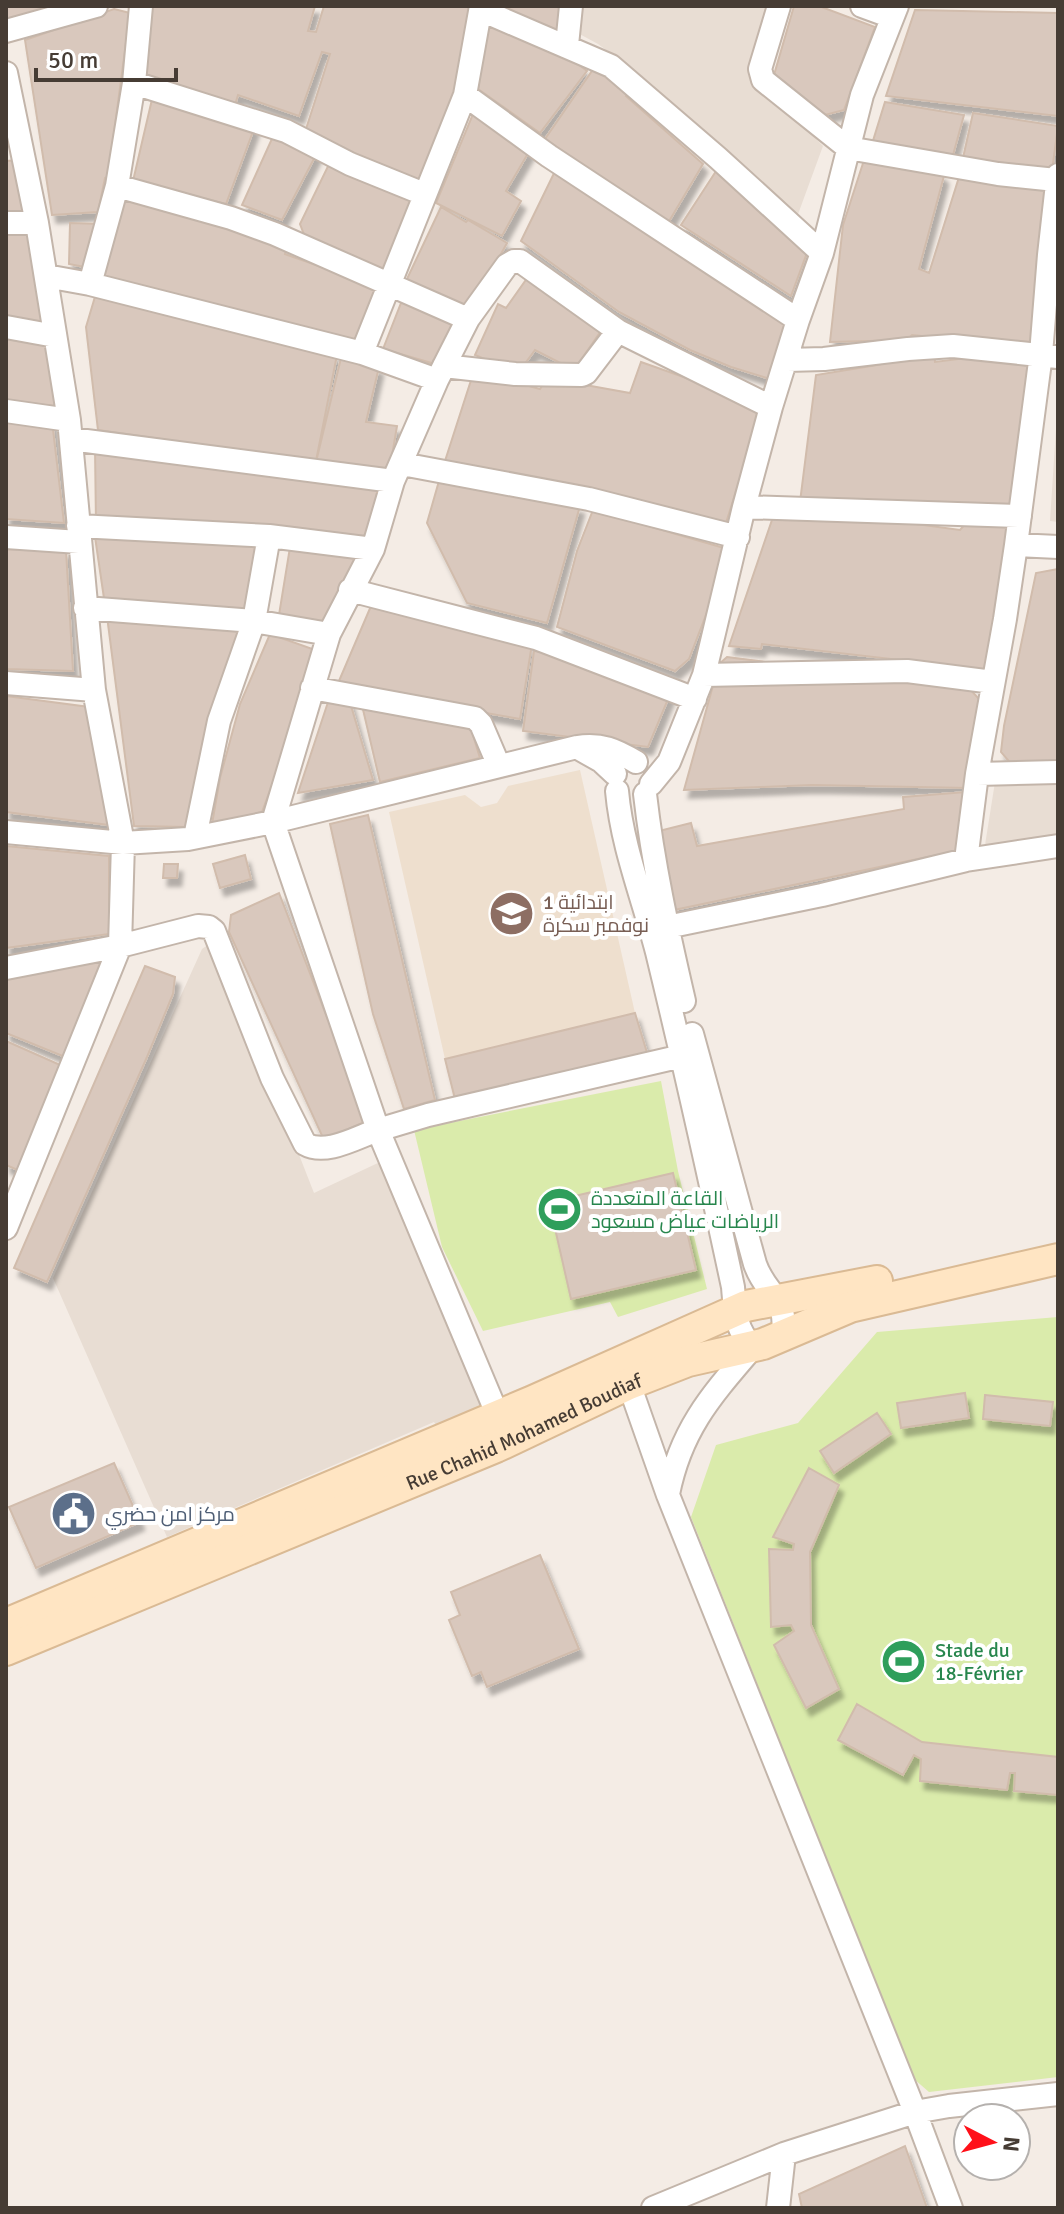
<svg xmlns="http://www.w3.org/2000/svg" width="1064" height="2214" font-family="Signika,Cairo,sans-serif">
<defs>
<filter id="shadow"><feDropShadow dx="4.5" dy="8" stdDeviation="2" flood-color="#0004"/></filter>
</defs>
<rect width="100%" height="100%" fill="#f4ece5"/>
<path fill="#e8ddd3" d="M577,6H771L751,74L823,146L797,217L686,121L653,85L598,44L574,31Z
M1058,398V522L1050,521Z
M1058,777V834L1044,839L985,845L995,782Z
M215,940L314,1193L380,1162L490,1409L438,1428L434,1422L167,1537L53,1278L202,949Z"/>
<path fill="#eedfce" d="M580,770L635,1013L445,1059L389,812L465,795L481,807L497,803L508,786Z"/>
<path fill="#daebab" d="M661,1081L678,1171L707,1289L618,1317L610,1302L483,1331L442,1247L414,1130Z
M1058,1317V2077L929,2092L914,2079L691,1517L716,1445L798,1423L877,1332Z"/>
<path fill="#d9c8bd" stroke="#d1bcac" stroke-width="2" filter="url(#shadow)" d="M6,6H65L6,22Z
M148,6H315L308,31L316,32L324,6H473L464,65L424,188L351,162L306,129L330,54L322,52L299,116L238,95L234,108L135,82Z
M488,6H568L564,41Z
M794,6H819L875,27L844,110L825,115L774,75Z
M114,9L130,13L113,140L112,175L105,178L98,212L52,215L25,40Z
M915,10L1058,13V116L886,96Z
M485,16L565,54L587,71L540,133L478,89Z
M594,68L629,92L626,96L703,164L668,223L545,139Z
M153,95L255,126L226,204L133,181Z
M885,102L964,115L953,155L872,144Z
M973,113L1058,126L1052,171L963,158Z
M473,114L530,150L506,191L521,201L502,236L436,203Z
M275,132L318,151L282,220L242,205Z
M865,157L933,168L944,176L919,269L929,273L960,174L1050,190L1035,342L963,340L912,335L907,340L830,342L843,225Z
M332,158L418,194L389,276L305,237L300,224Z
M20,160L30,217L6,218V161Z
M559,163L790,321L770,379L731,367L690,350L619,312L521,241Z
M720,165L808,250L791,296L681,225Z
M123,192L287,246L285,254L381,288L360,344L95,274Z
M441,207L466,222L468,220L507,243L470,310L406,281Z
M70,223L103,224L90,268L69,264Z
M6,228H30L44,328L6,323Z
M528,277L603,328L574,370L535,350L518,373L475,355L498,304L506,308Z
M97,290L337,355L316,461L98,430L86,327Z
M403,298L459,327L435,364L383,349Z
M6,334L49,340L55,406L6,402Z
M934,352L935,362L966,358L1033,359L1011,509L800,502L816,375L877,365Z
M341,358L379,367L366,422L397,426L389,474L316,462Z
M641,362L763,405L726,523L633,499L445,461L474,371L540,389L547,378L630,393Z
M6,414L52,421L64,523L6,519Z
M95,448L378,488L367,544L96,524Z
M439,481L580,506L547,623L467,603L427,523Z
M593,510L731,550L689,659L675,671L557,627L577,551Z
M773,517L901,522L960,530L967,522L1011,527L986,670L762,644L761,649L729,646Z
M94,530L266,540L249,617L105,605Z
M291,541L364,551L332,624L278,621Z
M6,549L66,550L73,671L6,669Z
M1058,569V766H1013L1001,752L1004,726L1036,573Z
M371,606L532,644L520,719L351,689L339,681Z
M107,616L243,630L188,827L134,826Z
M270,634L321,652L262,812L212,824L220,778L240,704Z
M534,651L568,655L671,692L648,747L523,731Z
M727,657L969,688L979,699L968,788L812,785L684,790L719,664Z
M6,696L89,707L109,825L6,812Z
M330,696L349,699L373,780L298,793Z
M361,701L468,719L480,758L380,782Z
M966,792L961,850L674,910L659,831L691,823L697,846L904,809L903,797Z
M368,815L435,1100L404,1109L373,1014L330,824Z
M6,846L109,856V934L6,948Z
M245,855L251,879L220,888L213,864Z
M164,864H178L177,878H163Z
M279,893L367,1121L324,1140L229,932L231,915Z
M99,959L112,962L70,1059L6,1033L7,980L16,974Z
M145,966L175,977L173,994L147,1057L47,1282L14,1268Z
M635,1013L648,1056L455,1099L445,1059Z
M6,1041L67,1068L20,1171L6,1165Z
M673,1173L696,1270L571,1299L549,1202Z
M965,1393L969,1418L901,1428L897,1403Z
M985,1395L1053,1402L1050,1426L983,1419Z
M877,1413L891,1434L834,1473L820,1451Z
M114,1463L140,1522L36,1568L9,1507Z
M809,1468L839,1485L810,1552L811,1625L839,1689L806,1708L774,1645L794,1631L791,1625L771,1627L769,1549L793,1550L794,1544L773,1537Z
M540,1555L579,1649L487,1687L481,1672L472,1676L449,1620L460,1615L451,1592Z
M857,1704L922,1742L1058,1757V1795L1014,1791L1015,1773H1010L1007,1790L920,1781L921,1759L914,1755L903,1775L838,1740Z
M905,2146L927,2208H802L799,2194Z"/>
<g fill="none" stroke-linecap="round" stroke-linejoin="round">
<defs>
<path id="minor" d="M779,6L760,69L763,80L848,148L998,174L1056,180
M862,6L892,17
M481,10L611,66L718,158L822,253
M6,31L96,6
M567,45L571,6
M6,73L37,223L69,420L94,690L123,843L120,946L6,1228
M134,83L286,131L350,164L424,194
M465,95L549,156L798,320
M117,186L231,218L275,234L468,319
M6,223H37
M46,276L90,284L117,186L134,83L141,6
M90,284L362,353L437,380
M6,327L55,336
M362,353L465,95L481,6
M787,360L824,359L908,349L953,346L1058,357
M444,366L515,374L582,375L586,373L618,331
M6,411L69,420
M71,439L393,481
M402,464L589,499L738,537
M744,507L1020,516
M78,526L269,536L373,549
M6,537L79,542
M1016,545L1058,547
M350,590L536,638L695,699
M85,608L254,621L329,634
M704,675L907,671L993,682
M6,683L94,690
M312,688L475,718L481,724L499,766
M578,748L601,761L615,774
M977,774L1058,772
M651,784L669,762L704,675L744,507L771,407L798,320L822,253L862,95L897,6
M617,791C622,847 643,898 657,952C684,1063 709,1175 733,1287C735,1310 735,1330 753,1347C711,1396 681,1429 668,1494
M645,794C653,864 668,932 684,1001
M6,832L123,843L188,839L273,822L577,747C601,743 616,750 636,762
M195,837L219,721L254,621L269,536
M966,860L977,774L1005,619L1016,545L1041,354L1049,255L1058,175
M667,927L822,895L966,860L1058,846
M6,968L120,946L198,926L209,927L214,931L272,1078L305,1144C326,1156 357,1137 378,1130L273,822L329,634L373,549L393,481L437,380L468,319L507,265L514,261H520L618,331L771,407
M692,1034L755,1264C766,1296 788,1296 783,1336
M629,1384L668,1495L915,2112L951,2208
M498,1416L378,1130L428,1115L682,1056
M653,2208L784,2154L915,2112L949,2106L1058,2094
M778,2208L784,2154"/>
<g id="secondary">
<path d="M6,1624L533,1401L746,1306L877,1281"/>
<path id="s1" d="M6,1650L496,1447L629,1384L688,1361L763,1344L850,1307L1058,1259"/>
</g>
</defs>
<use href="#minor" stroke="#c3b5aa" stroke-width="26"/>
<use href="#secondary" stroke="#daba94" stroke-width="34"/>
<use href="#minor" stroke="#fff" stroke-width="22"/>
<use href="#secondary" stroke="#ffe5c3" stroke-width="30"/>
</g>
<defs>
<symbol id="school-disc" viewBox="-11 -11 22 22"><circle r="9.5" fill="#8d6e63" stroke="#fff"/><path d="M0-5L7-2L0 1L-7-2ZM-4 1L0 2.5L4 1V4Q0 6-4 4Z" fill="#fff"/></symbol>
<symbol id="stadium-disc" viewBox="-11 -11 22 22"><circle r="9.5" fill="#2e9e5b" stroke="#fff"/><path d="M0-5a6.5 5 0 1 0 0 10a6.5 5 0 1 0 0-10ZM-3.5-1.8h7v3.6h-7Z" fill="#fff"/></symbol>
<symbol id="civic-disc" viewBox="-11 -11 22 22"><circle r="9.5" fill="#5c6f8a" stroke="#fff"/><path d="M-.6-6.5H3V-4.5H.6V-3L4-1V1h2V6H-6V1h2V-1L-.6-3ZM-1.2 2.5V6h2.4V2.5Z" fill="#fff"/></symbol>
</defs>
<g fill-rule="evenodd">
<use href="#school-disc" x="486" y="888" width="51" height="51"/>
<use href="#stadium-disc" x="534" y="1184" width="51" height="51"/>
<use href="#civic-disc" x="48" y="1488" width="51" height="51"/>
<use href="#stadium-disc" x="878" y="1636" width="51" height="51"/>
</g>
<g text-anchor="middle" stroke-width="8" stroke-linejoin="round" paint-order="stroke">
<g font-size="20" fill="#785e54" stroke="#fff" text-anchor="start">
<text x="543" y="909">ابتدائية 1<tspan x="543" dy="23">نوفمبر سكرة</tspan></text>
</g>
<g font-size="20" fill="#27864d" stroke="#fff" text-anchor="start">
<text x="591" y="1205">القاعة المتعددة<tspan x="591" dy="23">الرياضات عياض مسعود</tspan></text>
<text x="935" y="1657">Stade du<tspan x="935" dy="23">18-Février</tspan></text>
</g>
<g font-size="20" fill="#463c34" stroke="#fff">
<text dy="7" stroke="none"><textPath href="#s1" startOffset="562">Rue Chahid Mohamed Boudiaf</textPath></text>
</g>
<g font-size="20" fill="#4e5e75" stroke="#fff" text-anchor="start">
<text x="105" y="1521">مركز امن حضري</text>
</g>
</g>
<rect width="1064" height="2214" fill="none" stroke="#463c34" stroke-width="16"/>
<g transform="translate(992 2142) rotate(96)"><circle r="38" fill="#ffffff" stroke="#b5b1ae" stroke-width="2"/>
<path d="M0-6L14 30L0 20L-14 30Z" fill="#ff1019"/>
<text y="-12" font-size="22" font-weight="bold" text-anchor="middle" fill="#463c34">N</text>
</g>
<path d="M36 68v12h140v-12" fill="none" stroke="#463c34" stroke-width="4"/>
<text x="48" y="68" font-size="24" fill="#463c34" stroke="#ffffff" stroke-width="6" paint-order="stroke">50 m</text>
</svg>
